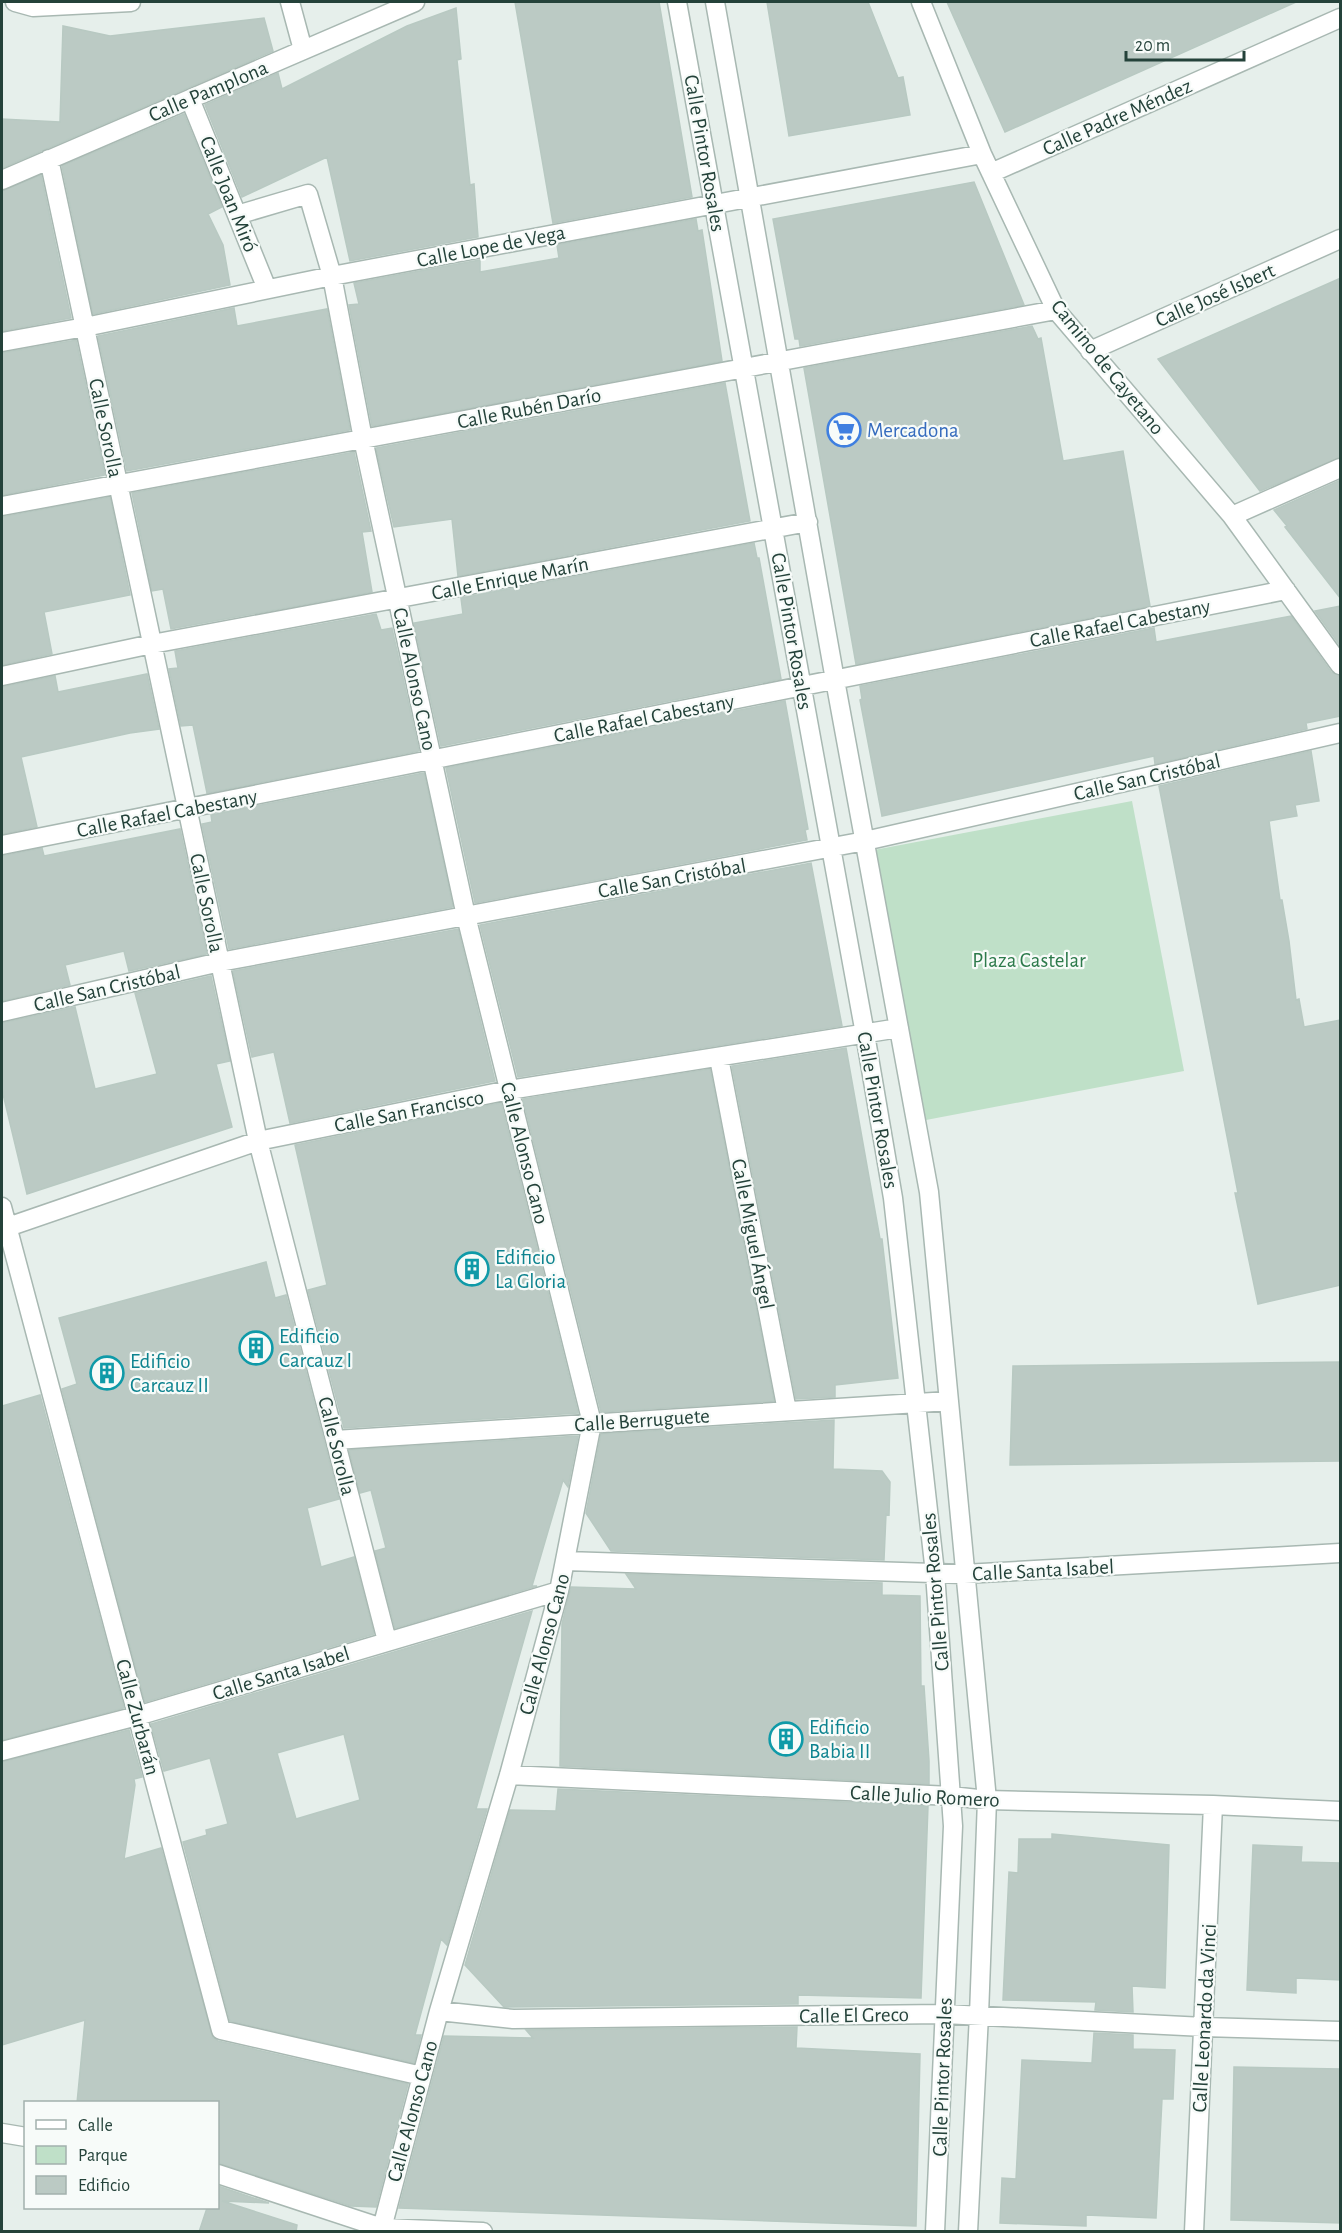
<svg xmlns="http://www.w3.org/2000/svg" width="1342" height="2233" font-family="'Alegreya Sans',sans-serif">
<rect width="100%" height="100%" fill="#e6efeb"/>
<path fill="#bfe0c8" d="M1132,801L1184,1071L926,1120L874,850Z"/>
<path fill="#bbcac4" stroke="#b8c9c2" stroke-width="1.5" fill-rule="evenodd" d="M515,2H659L692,197L553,223Z
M767,2H868L898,78L903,77L910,115L789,136Z
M947,2H1296L1005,132Z
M456,8L461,59L457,60L470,185L474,184L478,237L350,261L327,157L242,197L205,105L278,73L282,89L407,26Z
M264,18L273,51L2,168V119L60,122L63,26L110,36Z
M184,114L222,207L208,214L223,245L230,285L93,314L62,166Z
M41,175L71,318L2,331V191Z
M974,182L1024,305L800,346L799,339H795L773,219Z
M696,219L698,231L702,230L722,361L372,426L349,305L359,304L354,283L480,260V272L559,258L557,245Z
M1341,278V457L1260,491L1158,359Z
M234,308L237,326L327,309L350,430L127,471L98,336Z
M1032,326L1038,339L1041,338L1063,461L1123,451L1150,606L856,664L804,368Z
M76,340L105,475L2,495V353Z
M725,383L750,521L458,576L452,519L394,527L376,448Z
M354,452L371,531L362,532L372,592L171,629L163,589L152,591L132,493Z
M1341,480V599L1285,527L1287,526L1274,510Z
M110,497L130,595L44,612L52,654L2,665V517Z
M754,543L757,558H759L781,679L441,746L414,623L463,614L461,598Z
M1341,606V647L1315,611Z
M376,614L381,630L392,628L419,751L207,793L193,725L181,726L169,669L178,668L175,651Z
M1291,616L1331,672L1341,676V716L1306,723L1307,729L1155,764L1154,756L882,816L860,700L862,699L860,686L1154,628L1156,642Z
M147,674L159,729L130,733L21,757L37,827L2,834V687L55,676L58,692Z
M785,701L808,829L805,830L807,840L475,903L446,768Z
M1311,751L1319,801L1295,805L1297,816L1269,821L1280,900H1282L1289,941L1296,1000L1299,999L1304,1027L1341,1020V1285L1258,1304L1235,1193H1238L1159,786Z
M424,773L453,907L229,949L202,824L212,822L211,815Z
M180,829L207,954L129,971L124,951L65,965L70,985L2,1001V856L42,848L44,856Z
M811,863L842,1026L518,1077L480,925Z
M458,929L495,1081L290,1123L274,1052L252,1057L233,971Z
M211,976L230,1061L216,1064L232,1127L27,1194L2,1090V1023L75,1007L95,1089L157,1074L135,993Z
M846,1048L880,1239H882L898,1378L835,1385V1397L796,1399L732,1066Z
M710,1069L774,1401L601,1412L523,1099Z
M501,1103L578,1413L344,1428L308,1290L327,1285L295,1145Z
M266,1262L275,1298L286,1295L339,1499L307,1508L321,1567L354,1557L374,1634L145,1702L62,1389L77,1384L59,1318Z
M1341,1362V1461L1010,1465L1013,1366Z
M40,1395L124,1708L2,1740V1406Z
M834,1420L833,1469L882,1471L890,1482L889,1515L886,1514L884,1560L611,1551L586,1513L601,1434Z
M578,1436L568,1487L563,1480L532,1586H537L395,1628L375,1551L386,1548L371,1490L360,1493L349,1450Z
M626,1574L882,1583V1595L920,1596L921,1686H924L929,1761V1784L560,1766L562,1624L571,1587L636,1589Z
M532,1611L476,1809H487L447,1945L441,1939L415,2035H421L414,2063L230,2021L183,1842L207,1835L206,1830L228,1824L210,1758L164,1771L151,1724ZM344,1734L360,1800L296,1819L277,1753Z
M129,1730L142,1777L134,1779L135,1785L124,1859L161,1848L213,2038L218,2041L408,2084L376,2207L351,2206L218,2163V2103H77L85,2020L2,2045V1762Z
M558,1789L928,1806L921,1998L798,1995V2004L504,2007L465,1965L510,1810L556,1811Z
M1052,1834L1169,1845L1165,1988L1132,1986L1133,2012L1095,2010L1096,2002L1003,2000L1009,1872L1018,1873L1019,1839H1052Z
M1253,1845L1302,1847L1301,1862L1341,1863V1980L1296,1978V1993L1247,1990Z
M797,2027L796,2048L920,2054L916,2226L399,2208L444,2036L533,2038L526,2030Z
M1094,2033L1133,2035V2049L1175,2050L1173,2099H1162L1156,2218L1086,2215V2226L1000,2223L1002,2178L1016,2179L1022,2060L1092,2063Z
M1234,2067L1341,2069V2223L1231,2220Z
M218,2186L269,2203L222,2201L297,2225L296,2232H199L207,2208H218Z"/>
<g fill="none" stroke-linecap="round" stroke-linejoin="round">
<defs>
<path id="street" d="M15,2L33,7L131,2
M290,2L303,50
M677,2L865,1034L893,1198L935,1573L953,1826L935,2232
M715,2L835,680L929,1192L987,1800L979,2015L968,2232
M921,2L982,154L1056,310L1232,516L1340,665
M190,99L267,289
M49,159L258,1141L387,1641
M991,173L1340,18
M2,180L415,2
M237,215L308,194L332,276L363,439L466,916L592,1423L559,1591L509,1775L439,2011L381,2232
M2,342L85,327L332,276L982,154
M1090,351L1340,239
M2,506L1056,310
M1232,516L1340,468
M2,676L152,644L808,522
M2,845L1286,590
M2,1012L220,962L865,841L1340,733
M719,1058L787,1411
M2,1207L221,2030L422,2076
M2,1229L258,1141L509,1090L899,1028
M335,1440L949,1401
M566,1561L964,1574L1340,1553
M2,1751L137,1716L559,1591
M509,1775L951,1796L987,1800L1213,1805L1340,1811
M439,2011L513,2019L944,2014L1204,2027L1340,2031
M2,2133L26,2137
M218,2174L382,2228L483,2232
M1194,2232L1213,1805"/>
</defs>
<use href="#street" stroke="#a8b8b2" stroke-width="21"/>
<use href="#street" stroke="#fff" stroke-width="18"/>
</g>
<defs>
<symbol id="supermarket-ring" viewBox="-11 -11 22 22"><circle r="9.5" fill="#f7fbf9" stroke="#3f7fe0" stroke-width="1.5"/><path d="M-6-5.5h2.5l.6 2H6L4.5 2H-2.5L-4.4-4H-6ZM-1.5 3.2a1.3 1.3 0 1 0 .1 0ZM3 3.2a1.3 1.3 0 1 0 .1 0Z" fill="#3f7fe0"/></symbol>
<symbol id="building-ring" viewBox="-11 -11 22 22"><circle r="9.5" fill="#f7fbf9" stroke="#0f9aa8" stroke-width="1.5"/><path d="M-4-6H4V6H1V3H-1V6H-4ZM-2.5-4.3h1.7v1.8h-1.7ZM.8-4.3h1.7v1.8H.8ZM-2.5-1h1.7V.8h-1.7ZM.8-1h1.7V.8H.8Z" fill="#0f9aa8"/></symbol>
</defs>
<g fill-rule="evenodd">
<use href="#supermarket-ring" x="825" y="411" width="38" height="38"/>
<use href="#building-ring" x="453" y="1250" width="38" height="38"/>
<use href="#building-ring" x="237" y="1329" width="38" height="38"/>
<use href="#building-ring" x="88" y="1354" width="38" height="38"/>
<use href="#building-ring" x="767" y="1720" width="38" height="38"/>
</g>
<g text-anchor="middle" stroke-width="4.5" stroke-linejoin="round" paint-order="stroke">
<g font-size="21" fill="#24423a" stroke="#f7fbf9">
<text transform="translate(208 91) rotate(-23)" y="7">Calle Pamplona</text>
<text transform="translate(1117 117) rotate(-24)" y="7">Calle Padre Méndez</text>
<text transform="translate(705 153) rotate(80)" y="7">Calle Pintor Rosales</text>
<text transform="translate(229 194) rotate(68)" y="7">Calle Joan Miró</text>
<text transform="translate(491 246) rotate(-11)" y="7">Calle Lope de Vega</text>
<text transform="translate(1215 295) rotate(-24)" y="7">Calle José Isbert</text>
<text transform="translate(1108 367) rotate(51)" y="7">Camino de Cayetano</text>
<text transform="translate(529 408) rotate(-11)" y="7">Calle Rubén Darío</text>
<text transform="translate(106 428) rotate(78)" y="7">Calle Sorolla</text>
<text transform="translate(510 578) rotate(-11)" y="7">Calle Enrique Marín</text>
<text transform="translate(1120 623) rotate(-11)" y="7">Calle Rafael Cabestany</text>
<text transform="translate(792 631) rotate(80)" y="7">Calle Pintor Rosales</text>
<text transform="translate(415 679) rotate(78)" y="7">Calle Alonso Cano</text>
<text transform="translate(644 718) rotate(-11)" y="7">Calle Rafael Cabestany</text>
<text transform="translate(1147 777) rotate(-13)" y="7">Calle San Cristóbal</text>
<text transform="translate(167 813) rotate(-11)" y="7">Calle Rafael Cabestany</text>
<text transform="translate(672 878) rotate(-10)" y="7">Calle San Cristóbal</text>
<text transform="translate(207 903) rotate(78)" y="7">Calle Sorolla</text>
<text transform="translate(107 988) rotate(-13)" y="7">Calle San Cristóbal</text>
<text transform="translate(878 1110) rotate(80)" y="7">Calle Pintor Rosales</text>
<text transform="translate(409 1111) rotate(-11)" y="7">Calle San Francisco</text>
<text transform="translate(525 1153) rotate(76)" y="7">Calle Alonso Cano</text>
<text transform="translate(753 1234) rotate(79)" y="7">Calle Miguel Ángel</text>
<text transform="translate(642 1420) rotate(-4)" y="7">Calle Berruguete</text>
<text transform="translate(337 1446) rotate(76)" y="7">Calle Sorolla</text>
<text transform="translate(1043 1570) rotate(-3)" y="7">Calle Santa Isabel</text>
<text transform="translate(935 1592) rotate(-95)" y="7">Calle Pintor Rosales</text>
<text transform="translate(544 1644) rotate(-75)" y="7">Calle Alonso Cano</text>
<text transform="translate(281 1673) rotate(-17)" y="7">Calle Santa Isabel</text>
<text transform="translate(138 1717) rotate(75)" y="7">Calle Zurbarán</text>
<text transform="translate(925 1796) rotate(3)" y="7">Calle Julio Romero</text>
<text transform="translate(854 2015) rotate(-1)" y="7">Calle El Greco</text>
<text transform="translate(1204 2018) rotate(-87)" y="7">Calle Leonardo da Vinci</text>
<text transform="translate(942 2077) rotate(-88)" y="7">Calle Pintor Rosales</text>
<text transform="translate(412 2111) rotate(-75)" y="7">Calle Alonso Cano</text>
</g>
<g font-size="21" fill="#366cbe" stroke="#f7fbf9" text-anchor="start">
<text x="867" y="437">Mercadona</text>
</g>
<g font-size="21" fill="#2d7a4b" stroke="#f7fbf9">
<text x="1029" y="967">Plaza Castelar</text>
</g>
<g font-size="21" fill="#0d838f" stroke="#f7fbf9" text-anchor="start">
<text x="495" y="1264">Edificio<tspan x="495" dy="24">La Gloria</tspan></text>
<text x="279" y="1343">Edificio<tspan x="279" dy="24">Carcauz I</tspan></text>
<text x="130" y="1368">Edificio<tspan x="130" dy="24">Carcauz II</tspan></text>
<text x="809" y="1734">Edificio<tspan x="809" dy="24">Babia II</tspan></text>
</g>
</g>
<rect width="1342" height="2233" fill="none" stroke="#24423a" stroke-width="6"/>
<rect x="24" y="2101" width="195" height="108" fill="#f7fbf9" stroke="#a3b1ad" stroke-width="1.5"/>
<rect x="36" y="2120" width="30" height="9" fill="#ffffff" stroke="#a3b1ad" stroke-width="1.5"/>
<text x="78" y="2131" font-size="18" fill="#24423a">Calle</text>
<rect x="36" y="2146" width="30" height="18" fill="#bfe0c8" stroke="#a3b1ad" stroke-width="1.5"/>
<text x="78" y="2161" font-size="18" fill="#24423a">Parque</text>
<rect x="36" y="2176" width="30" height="18" fill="#bbcac4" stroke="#a3b1ad" stroke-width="1.5"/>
<text x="78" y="2191" font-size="18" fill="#24423a">Edificio</text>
<path d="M1126 51v9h118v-9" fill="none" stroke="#24423a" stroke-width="3"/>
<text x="1135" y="51" font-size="18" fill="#24423a" stroke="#f7fbf9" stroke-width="4.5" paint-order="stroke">20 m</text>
</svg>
